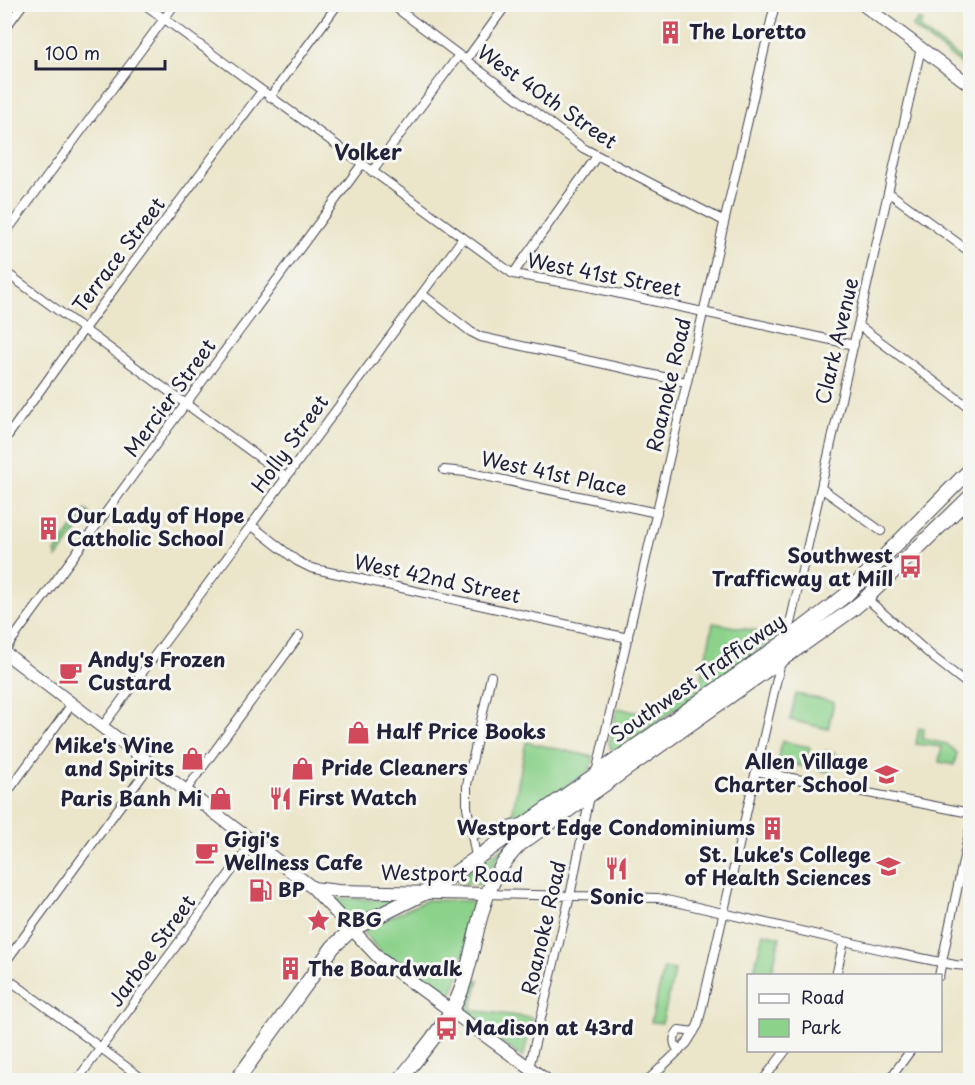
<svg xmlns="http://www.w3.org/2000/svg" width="975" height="1085" font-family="'Playpen Sans',sans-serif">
<rect width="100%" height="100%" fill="#f6f6f2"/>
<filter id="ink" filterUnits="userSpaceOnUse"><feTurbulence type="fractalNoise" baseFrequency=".0167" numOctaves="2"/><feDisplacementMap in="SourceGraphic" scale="12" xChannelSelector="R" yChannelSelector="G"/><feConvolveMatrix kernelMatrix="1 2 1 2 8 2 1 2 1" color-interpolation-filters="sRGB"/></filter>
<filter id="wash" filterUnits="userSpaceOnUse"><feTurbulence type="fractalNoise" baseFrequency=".008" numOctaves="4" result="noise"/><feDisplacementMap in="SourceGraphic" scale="24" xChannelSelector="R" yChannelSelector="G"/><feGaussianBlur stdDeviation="1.35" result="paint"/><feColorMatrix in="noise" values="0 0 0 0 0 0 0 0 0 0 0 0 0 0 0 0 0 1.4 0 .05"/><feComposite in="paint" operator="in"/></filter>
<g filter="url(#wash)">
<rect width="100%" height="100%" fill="#ebe6ca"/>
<path fill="#8cd28b" stroke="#577a63" stroke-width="1.5" d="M919,19L923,21L919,28L970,66V71L912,27Z
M85,510L90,513L57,558L55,552Z
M713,623L780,635L618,750L611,749L609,744L617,708L648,715L694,684L700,685Z
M796,694L834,702L828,729L790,720Z
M919,728L924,729L923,739L947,744L957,753L954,765L939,762L942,747L916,744Z
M782,741L810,747L806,767L778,761Z
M526,742L594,757L589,771L522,818L511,821Z
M827,751L835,753L831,772L818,770L821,754Z
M523,834L499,855L481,884L458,883L457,879Z
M333,898L388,900L392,901V903L354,920L331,900Z
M427,900L470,901L475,907C470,924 459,990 448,998L440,997L383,955L364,933L367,928Z
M763,933L780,937L771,975H753Z
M664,968L675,970L662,1023L651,1022Z
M475,979L479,980L471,1010L533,1018L523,1058L461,1012C461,999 472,991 475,979Z"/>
</g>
<g filter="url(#ink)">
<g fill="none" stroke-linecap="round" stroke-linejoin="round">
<defs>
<path id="street" d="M144,4L513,274L584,286L854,345
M391,4L583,148L724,221
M4,30L23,4
M466,60L507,4
M270,97L338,4
M372,172L459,55
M888,192L970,252
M4,235L175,4
M4,271L286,477
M513,274L597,156
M422,294L471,332L481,337L686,382
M858,325L970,408
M4,441L84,329L262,91
M444,470L466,472L657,513
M821,488L881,531
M251,525L297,561L311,568L628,638
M866,598L934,658L970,686
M786,641L921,48
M4,651L362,164
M102,727L463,238
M756,771L970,813
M596,773L775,4
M186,790L299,636
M4,797L72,704
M472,835L521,823
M476,857L467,807V785L491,676
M487,894L658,898L896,953L955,965L970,966
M4,964L151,764
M4,976L144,1080
M836,976L844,941
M939,976L970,828
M679,1051C673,1044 672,1038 679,1030L694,1032
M529,1068L570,896L590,796
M77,1080L253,842
M648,1080L687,1043L698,1025L781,661
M763,1080L786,1050
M889,1080L911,1050"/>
<path id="secondary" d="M862,4L970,85
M4,652L313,888L338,891L487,894
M313,888L380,959L546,1080"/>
<path id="primary" d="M237,1080L333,947L352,929L426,892L444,881L786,641L846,595L970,470
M400,1080C421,1052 450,1022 462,988C480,934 477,886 520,844L853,609L866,598L970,497"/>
</defs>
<use href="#street" stroke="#403f50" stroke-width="10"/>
<use href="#secondary" stroke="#403f50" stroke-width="14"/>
<use href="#primary" stroke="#403f50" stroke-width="16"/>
<use href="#street" stroke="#fff" stroke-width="8"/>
<use href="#secondary" stroke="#fff" stroke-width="12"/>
<use href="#primary" stroke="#fff" stroke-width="14"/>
</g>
</g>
<defs>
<symbol id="building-bare" viewBox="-9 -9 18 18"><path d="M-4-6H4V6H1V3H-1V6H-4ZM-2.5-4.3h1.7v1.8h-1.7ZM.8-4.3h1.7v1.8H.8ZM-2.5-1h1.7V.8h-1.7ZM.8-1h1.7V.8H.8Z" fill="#d1495b" stroke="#f6f6f2" stroke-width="2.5" paint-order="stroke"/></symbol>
<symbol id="bus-bare" viewBox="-9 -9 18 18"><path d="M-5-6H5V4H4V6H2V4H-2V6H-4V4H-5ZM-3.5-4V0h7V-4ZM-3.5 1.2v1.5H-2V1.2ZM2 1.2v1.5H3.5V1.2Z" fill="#d1495b" stroke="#f6f6f2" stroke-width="2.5" paint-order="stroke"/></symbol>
<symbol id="cafe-bare" viewBox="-9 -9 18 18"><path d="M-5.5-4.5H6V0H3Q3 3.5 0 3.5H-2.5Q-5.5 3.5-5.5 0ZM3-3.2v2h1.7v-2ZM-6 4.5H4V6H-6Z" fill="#d1495b" stroke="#f6f6f2" stroke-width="2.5" paint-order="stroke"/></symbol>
<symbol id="shop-bare" viewBox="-9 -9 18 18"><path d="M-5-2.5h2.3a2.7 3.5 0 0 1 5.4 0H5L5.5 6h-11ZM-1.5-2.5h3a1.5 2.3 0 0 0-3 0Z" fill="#d1495b" stroke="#f6f6f2" stroke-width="2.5" paint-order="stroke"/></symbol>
<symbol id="school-bare" viewBox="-9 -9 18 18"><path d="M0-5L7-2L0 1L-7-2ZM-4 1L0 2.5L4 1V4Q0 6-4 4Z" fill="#d1495b" stroke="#f6f6f2" stroke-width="2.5" paint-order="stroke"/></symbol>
<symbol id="restaurant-bare" viewBox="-9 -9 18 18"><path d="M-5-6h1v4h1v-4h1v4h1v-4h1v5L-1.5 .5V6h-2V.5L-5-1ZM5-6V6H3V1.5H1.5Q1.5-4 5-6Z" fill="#d1495b" stroke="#f6f6f2" stroke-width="2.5" paint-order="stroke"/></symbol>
<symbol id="university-bare" viewBox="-9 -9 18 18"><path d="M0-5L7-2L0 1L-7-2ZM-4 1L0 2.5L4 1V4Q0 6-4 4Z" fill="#d1495b" stroke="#f6f6f2" stroke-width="2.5" paint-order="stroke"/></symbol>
<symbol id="fuel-bare" viewBox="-9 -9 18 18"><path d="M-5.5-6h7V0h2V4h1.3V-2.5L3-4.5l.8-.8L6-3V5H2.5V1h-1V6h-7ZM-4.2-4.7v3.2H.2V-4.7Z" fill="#d1495b" stroke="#f6f6f2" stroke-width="2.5" paint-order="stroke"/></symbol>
<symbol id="sight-bare" viewBox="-9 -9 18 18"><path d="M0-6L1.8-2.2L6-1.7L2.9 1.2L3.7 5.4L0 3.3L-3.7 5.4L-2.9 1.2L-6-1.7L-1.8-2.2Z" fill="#d1495b" stroke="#f6f6f2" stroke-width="2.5" paint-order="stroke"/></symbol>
</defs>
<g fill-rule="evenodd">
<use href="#building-bare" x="654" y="16" width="33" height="33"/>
<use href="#building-bare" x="32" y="512" width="33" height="33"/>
<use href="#bus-bare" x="894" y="550" width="33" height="33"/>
<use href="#cafe-bare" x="54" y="656" width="33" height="33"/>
<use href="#shop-bare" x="342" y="716" width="33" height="33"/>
<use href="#shop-bare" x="176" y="742" width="33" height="33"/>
<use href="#shop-bare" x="286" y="752" width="33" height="33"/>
<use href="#school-bare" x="870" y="758" width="33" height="33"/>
<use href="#restaurant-bare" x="264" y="782" width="33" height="33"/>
<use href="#shop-bare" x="204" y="782" width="33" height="33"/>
<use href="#building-bare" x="756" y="812" width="33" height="33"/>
<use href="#cafe-bare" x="190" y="836" width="33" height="33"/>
<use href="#university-bare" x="872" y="850" width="33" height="33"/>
<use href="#restaurant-bare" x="600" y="852" width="33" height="33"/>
<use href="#fuel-bare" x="244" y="874" width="33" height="33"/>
<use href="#sight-bare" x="302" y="904" width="33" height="33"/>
<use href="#building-bare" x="274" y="952" width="33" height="33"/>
<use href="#bus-bare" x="430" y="1012" width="33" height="33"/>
</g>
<g text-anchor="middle" stroke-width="6" stroke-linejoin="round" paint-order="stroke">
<g font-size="20" font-weight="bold" fill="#22223b" stroke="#f6f6f2" text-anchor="start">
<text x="689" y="39">The Loretto</text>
<text x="67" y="523">Our Lady of Hope<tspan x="67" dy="23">Catholic School</tspan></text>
<text x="893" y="563" text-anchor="end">Southwest<tspan x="893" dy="23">Trafficway at Mill</tspan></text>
<text x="88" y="667">Andy's Frozen<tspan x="88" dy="23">Custard</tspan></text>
<text x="376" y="739">Half Price Books</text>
<text x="174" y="753" text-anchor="end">Mike's Wine<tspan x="174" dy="23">and Spirits</tspan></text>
<text x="868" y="769" text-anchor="end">Allen Village<tspan x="868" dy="23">Charter School</tspan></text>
<text x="321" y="775">Pride Cleaners</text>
<text x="298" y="805">First Watch</text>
<text x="202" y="806" text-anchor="end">Paris Banh Mi</text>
<text x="755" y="835" text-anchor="end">Westport Edge Condominiums</text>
<text x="224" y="847">Gigi's<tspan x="224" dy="23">Wellness Cafe</tspan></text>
<text x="871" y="862" text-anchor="end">St. Luke's College<tspan x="871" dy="23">of Health Sciences</tspan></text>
<text x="278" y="897">BP</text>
<text x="617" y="904" text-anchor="middle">Sonic</text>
<text x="337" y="927">RBG</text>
<text x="308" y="976">The Boardwalk</text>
<text x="465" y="1035">Madison at 43rd</text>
</g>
<g font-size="20" fill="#22223b" stroke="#f6f6f2">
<text transform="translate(547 97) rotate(35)" y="7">West 40th Street</text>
<text transform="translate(119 255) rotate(-53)" y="7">Terrace Street</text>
<text transform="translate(604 275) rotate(11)" y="7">West 41st Street</text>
<text transform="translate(837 341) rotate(-77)" y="7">Clark Avenue</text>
<text transform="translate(669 385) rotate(-77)" y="7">Roanoke Road</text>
<text transform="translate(170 398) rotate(-54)" y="7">Mercier Street</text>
<text transform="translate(290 444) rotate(-54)" y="7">Holly Street</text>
<text transform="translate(554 474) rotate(12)" y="7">West 41st Place</text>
<text transform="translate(437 579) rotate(12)" y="7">West 42nd Street</text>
<text transform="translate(698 678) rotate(-35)" y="7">Southwest Trafficway</text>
<text transform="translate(452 874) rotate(1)" y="7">Westport Road</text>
<text transform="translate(544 928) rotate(-77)" y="7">Roanoke Road</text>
<text transform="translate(152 951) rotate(-54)" y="7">Jarboe Street</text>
</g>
<g font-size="21" font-weight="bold" fill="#22223b" stroke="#f6f6f2">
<text x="368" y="160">Volker</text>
</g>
</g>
<rect width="975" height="1085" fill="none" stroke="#f6f6f2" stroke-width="24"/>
<rect x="747" y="974" width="195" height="78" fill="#f6f6f2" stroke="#a1a1a9" stroke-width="1.5"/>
<rect x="759" y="994" width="30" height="9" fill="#ffffff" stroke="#a1a1a9" stroke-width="1.5"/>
<text x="801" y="1004" font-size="18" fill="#22223b">Road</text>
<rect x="759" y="1019" width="30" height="18" fill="#8cd28b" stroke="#a1a1a9" stroke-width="1.5"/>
<text x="801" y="1034" font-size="18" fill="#22223b">Park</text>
<path d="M36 60v9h129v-9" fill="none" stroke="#22223b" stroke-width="3"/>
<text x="45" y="60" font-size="18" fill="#22223b" stroke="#f6f6f2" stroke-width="4.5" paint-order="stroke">100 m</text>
</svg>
